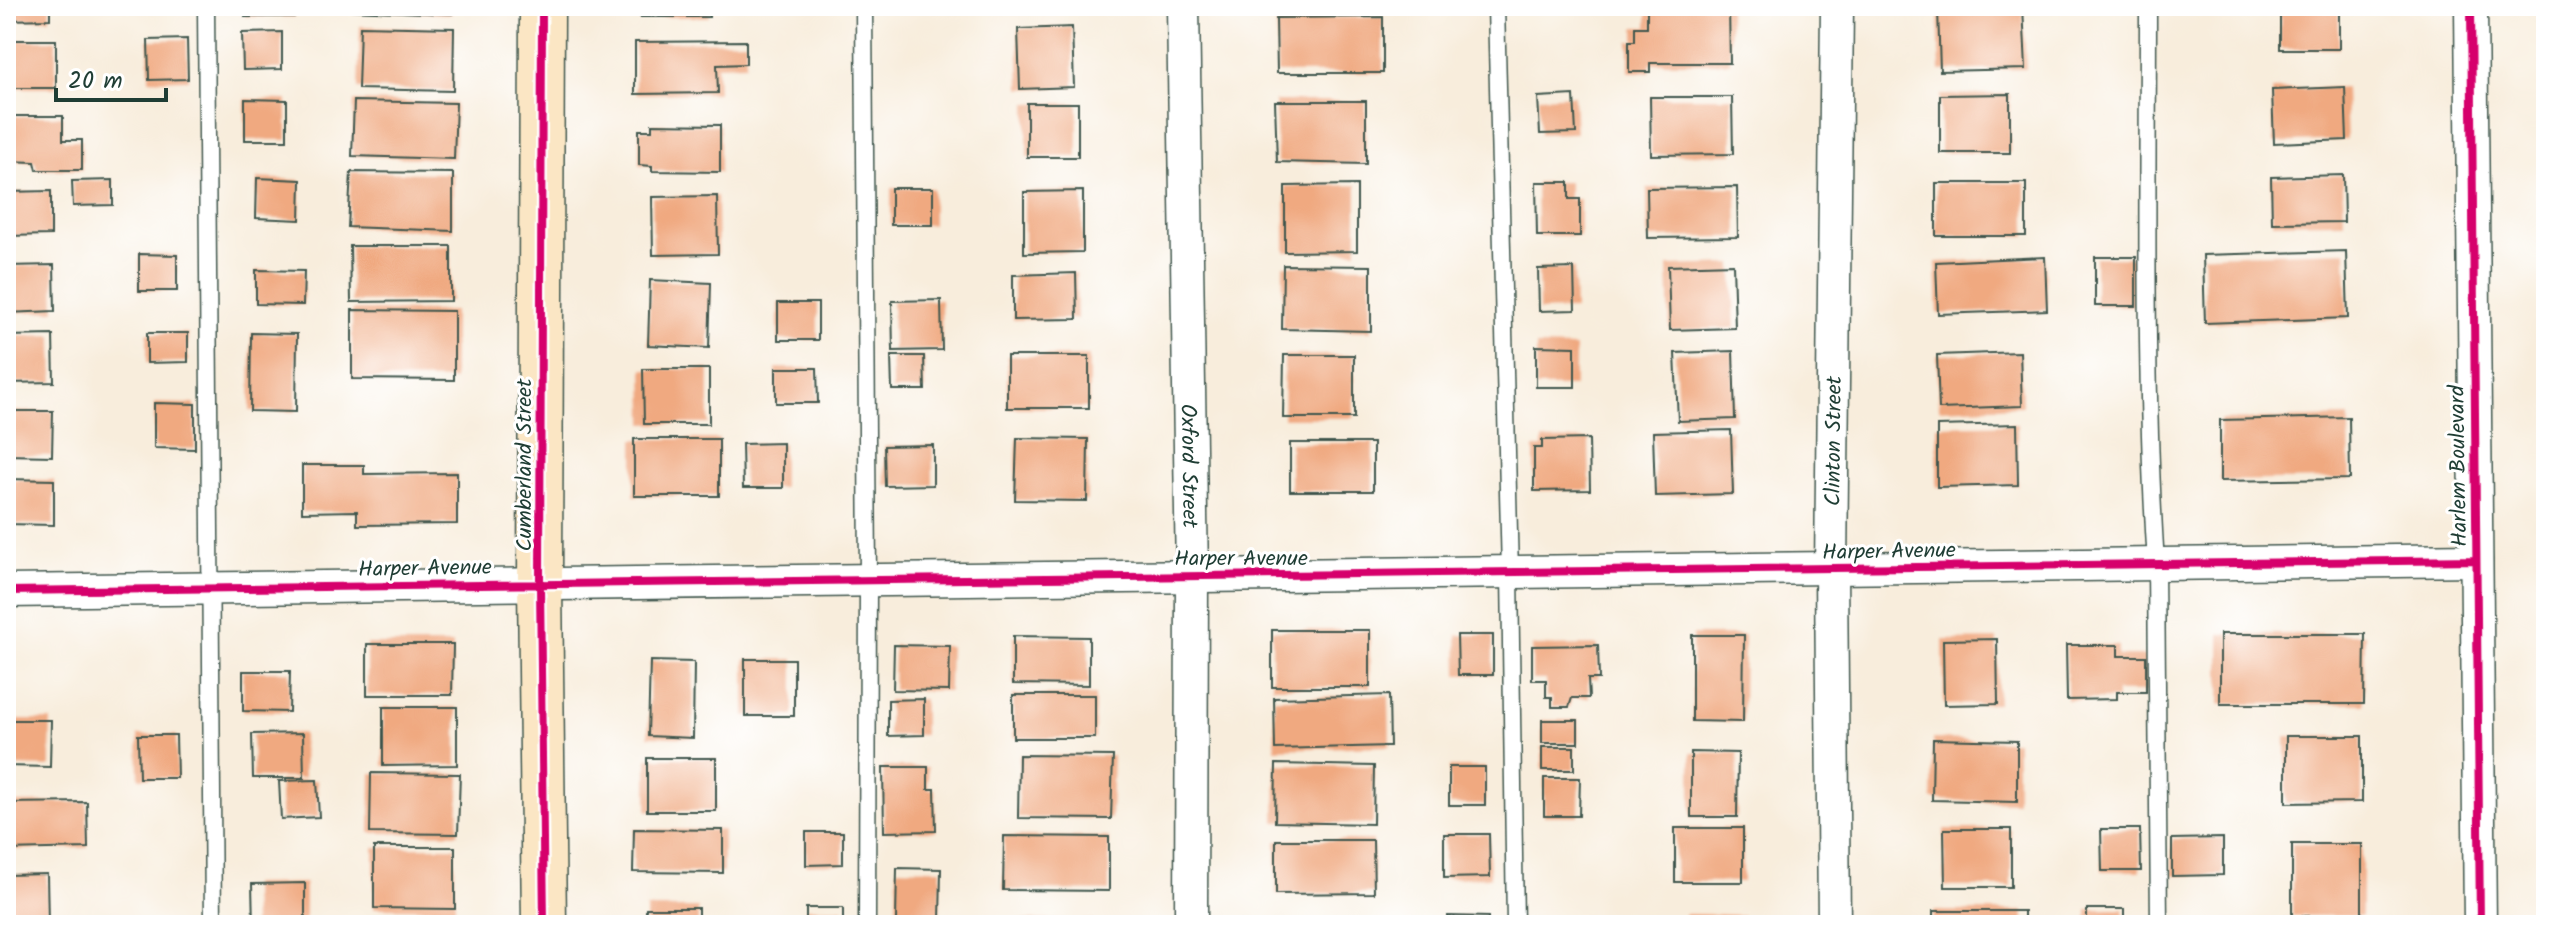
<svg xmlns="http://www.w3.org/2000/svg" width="2552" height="931" font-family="Kalam,sans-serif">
<rect width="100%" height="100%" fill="#fff"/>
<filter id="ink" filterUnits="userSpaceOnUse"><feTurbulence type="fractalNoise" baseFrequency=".0125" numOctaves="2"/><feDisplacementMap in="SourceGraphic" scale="16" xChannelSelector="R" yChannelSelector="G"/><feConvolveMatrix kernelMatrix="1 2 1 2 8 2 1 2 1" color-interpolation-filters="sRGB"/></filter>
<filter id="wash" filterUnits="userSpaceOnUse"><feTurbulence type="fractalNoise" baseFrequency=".006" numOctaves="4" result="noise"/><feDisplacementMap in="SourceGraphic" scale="32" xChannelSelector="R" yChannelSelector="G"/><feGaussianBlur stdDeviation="1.8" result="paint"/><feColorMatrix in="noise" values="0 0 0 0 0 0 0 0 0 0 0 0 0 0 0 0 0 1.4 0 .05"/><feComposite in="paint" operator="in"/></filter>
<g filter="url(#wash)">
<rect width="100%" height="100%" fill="#f8eddc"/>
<g id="blocks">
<path fill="#f0a980" d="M6,6H50V19L6,20Z
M246,6H294V17H245Z
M350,6H452V14L350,10Z
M640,6H709V17H640Z
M1647,6H1729L1730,63H1650V72H1629V41H1635V27H1647Z
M2023,6L2026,69L1940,71L1938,9Z
M2280,6H2339V49H2280Z
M1383,17V73H1277L1276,18Z
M360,26L454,28L453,91L358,89Z
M1072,27L1074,87L1020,89L1018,29Z
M282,32V69L243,70L242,33Z
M187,39L188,79L149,80L148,40Z
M6,40H56V88H6Z
M746,41V64L717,65L718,93L635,94V42Z
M2345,87L2347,140L2274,143L2272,90Z
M2010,94V153H1940V95Z
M1574,95L1576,133L1540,134L1538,97Z
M1650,97H1732L1733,154L1651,155Z
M245,99L287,100V140H245Z
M354,101L456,103L454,159L352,156Z
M1275,101H1366V164L1277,162Z
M1027,103H1078V157H1027Z
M6,116H63V140H82V170H37L35,162L6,161Z
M652,124L720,125V172L652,171V166L639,165V130H652Z
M351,172L453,173V231L348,227Z
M2343,175L2344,222L2272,223L2271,177Z
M257,178L301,180L300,220L256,218Z
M113,180V205L73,206L72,181Z
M1536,182H1569V199H1580V236H1537Z
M1936,183H2026V236H1936Z
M1357,185V251L1285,252V186Z
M1737,187L1738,237L1648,238L1647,188Z
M891,188H933V225H891Z
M51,191V235L6,236V192Z
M1083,191V252L1024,253V192Z
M717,196L718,254L653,255L652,197Z
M350,246H451V301L351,302Z
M2346,251L2348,318L2205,323L2203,255Z
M139,254L177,255V291H139Z
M2045,257L2047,310L1938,314L1936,262Z
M2095,257H2136V306H2095Z
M1733,264L1735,328L1670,330L1668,266Z
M54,265L55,311L6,313V266Z
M1283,265L1371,266V331L1282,329Z
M1574,268L1575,310L1539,311L1538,269Z
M256,270L304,271L303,305L256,304Z
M1076,273L1077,319L1013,320V275Z
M650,280L711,283L709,348L648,345Z
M941,300L942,350L893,351L892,301Z
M778,303H818V340H778Z
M352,310L454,311V380L352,379Z
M147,333H188V362L147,363Z
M251,333L297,334L296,412L250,411Z
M53,335L54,382L6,383V336Z
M1536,346L1575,347V387H1536Z
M1733,351L1735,419L1678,421L1675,353Z
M2020,352L2022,406L1939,409L1937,355Z
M1284,355H1354V418H1283Z
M891,356H924L925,390H892Z
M1007,356H1089V408H1007Z
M776,368H817L818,403H776Z
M643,369H709V424H644Z
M154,403L195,404V449L154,448Z
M6,411H53L52,456L6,455Z
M2349,417L2350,479L2220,481V420Z
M2017,424L2018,485L1937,487V426Z
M1731,430L1733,494L1655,496L1653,432Z
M1017,438L1088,439L1087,501L1015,500Z
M634,439H719V496H634Z
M1589,439L1590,490L1534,491V448H1542V440Z
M783,443V488H743L742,444Z
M1290,443H1373V491H1290Z
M933,445V485L885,486L884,446Z
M302,465H364V474L457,473V524L357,525V511L302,512Z
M6,479L54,480V525L6,524Z
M1272,630H1370V687H1272Z
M2220,634H2365L2364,704H2220Z
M1457,635H1493V675H1458Z
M1692,635H1744L1743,722L1692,721Z
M1013,636L1089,637V685L1013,684Z
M1997,639L1998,704L1944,705L1943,640Z
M367,644H453L452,695H367Z
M894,645L950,646L949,691L893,690Z
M1598,645L1599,679H1588L1589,698H1572L1569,707H1552V697H1546V680H1532V646Z
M2066,645H2118V656H2146V692H2117V699L2067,700Z
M745,659H794V716H745Z
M650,661L694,662L693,738L648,736Z
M243,671H290L289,712L243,711Z
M1013,695H1095V738H1013Z
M1389,695L1390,746L1275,749L1274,698Z
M924,699V735L888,736V700Z
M383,707H457V765L383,766Z
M6,720H51L50,767L6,766Z
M1542,720H1578V743H1542Z
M303,733L304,778H253L252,734Z
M138,735H176L177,778H139Z
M2286,736H2362V802L2286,803Z
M1933,739L2017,741V802L1932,800Z
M1542,747H1574V770H1542Z
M1691,752L1738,753L1737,817H1691Z
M1019,755L1113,756L1111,819L1018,818Z
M647,758H716V811H647Z
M1276,764L1374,766L1373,824L1275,822Z
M883,767H928V789H935L936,831L884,832Z
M1449,767H1485V805H1449Z
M371,773L460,774L458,834L370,833Z
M1544,778H1580L1579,816H1544Z
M317,780L319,817L281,819L279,781Z
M87,802L88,848L6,850V803Z
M1675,828H1743V882H1675Z
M634,829L723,830V873L633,872Z
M1944,829H2011V887H1945Z
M2101,829H2140L2141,871H2102Z
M806,832H843V864L806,865Z
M1444,834H1489L1490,877L1444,878Z
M1004,836L1109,837V891L1003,890Z
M2223,838V875L2172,876V839Z
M1276,840H1373L1374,893L1276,894Z
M2292,844H2362V916H2292Z
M374,847H455V909L374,908Z
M897,868L941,869L940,921H896Z
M47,874L48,925H6V875Z
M305,883V925H253L252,884Z
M646,908H698V925H646Z
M806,908H843V925H806Z
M2087,909H2124V925H2087Z
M1933,911H2024V925H1933Z
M1685,914L1743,915V925H1685Z
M1448,916L1488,917V925H1448Z
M986,920H1093V925H986Z"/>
</g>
</g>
<g filter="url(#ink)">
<use href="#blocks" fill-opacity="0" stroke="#40574d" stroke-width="2"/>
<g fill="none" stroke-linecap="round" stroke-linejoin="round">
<defs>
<path id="lane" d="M206,6L213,925
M864,6L868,579L867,925
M1496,6L1510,573L1515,925
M2148,6C2148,190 2144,380 2156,564L2159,925"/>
<g id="street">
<path id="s1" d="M1183,6L1192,576L1191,925"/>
<path d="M2471,6L2480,925"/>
<path d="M6,591L2476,560"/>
<path id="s2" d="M1834,925L1831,570L1837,6"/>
</g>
<path id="secondary" d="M542,6L540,584L544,925"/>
</defs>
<use href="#lane" stroke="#40574d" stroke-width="19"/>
<use href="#street" stroke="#40574d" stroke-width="35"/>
<use href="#secondary" stroke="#40574d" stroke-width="47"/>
<use href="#lane" stroke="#fff" stroke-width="16"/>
<use href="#street" stroke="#fff" stroke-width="32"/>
<use href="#secondary" stroke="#fbe6c4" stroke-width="44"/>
<defs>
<path id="cycleway" d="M542,6L540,584L544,925
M2471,6L2480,925
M6,591L2476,560"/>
</defs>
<use href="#cycleway" stroke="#fff" stroke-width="13"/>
<use href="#cycleway" stroke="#d6006c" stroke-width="8"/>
</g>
</g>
<g text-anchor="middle" stroke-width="6" stroke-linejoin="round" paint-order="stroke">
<g font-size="22" fill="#1f3d34" stroke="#fff">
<text dy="8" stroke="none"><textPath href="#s2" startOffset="484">Clinton Street</textPath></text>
<text transform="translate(523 465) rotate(-90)" y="8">Cumberland Street</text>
<text dy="8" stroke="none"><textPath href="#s1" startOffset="460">Oxford Street</textPath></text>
<text transform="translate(2457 466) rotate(-91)" y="8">Harlem Boulevard</text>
<text transform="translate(1889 550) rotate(-1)" y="8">Harper Avenue</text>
<text x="1241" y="565">Harper Avenue</text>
<text transform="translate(425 567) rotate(-1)" y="8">Harper Avenue</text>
</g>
</g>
<rect width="2552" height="931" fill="none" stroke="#fff" stroke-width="32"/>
<path d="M56 88v12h110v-12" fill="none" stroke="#1f3d34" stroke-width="4"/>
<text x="68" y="88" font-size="24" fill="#1f3d34" stroke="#ffffff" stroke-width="6" paint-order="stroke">20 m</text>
</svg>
